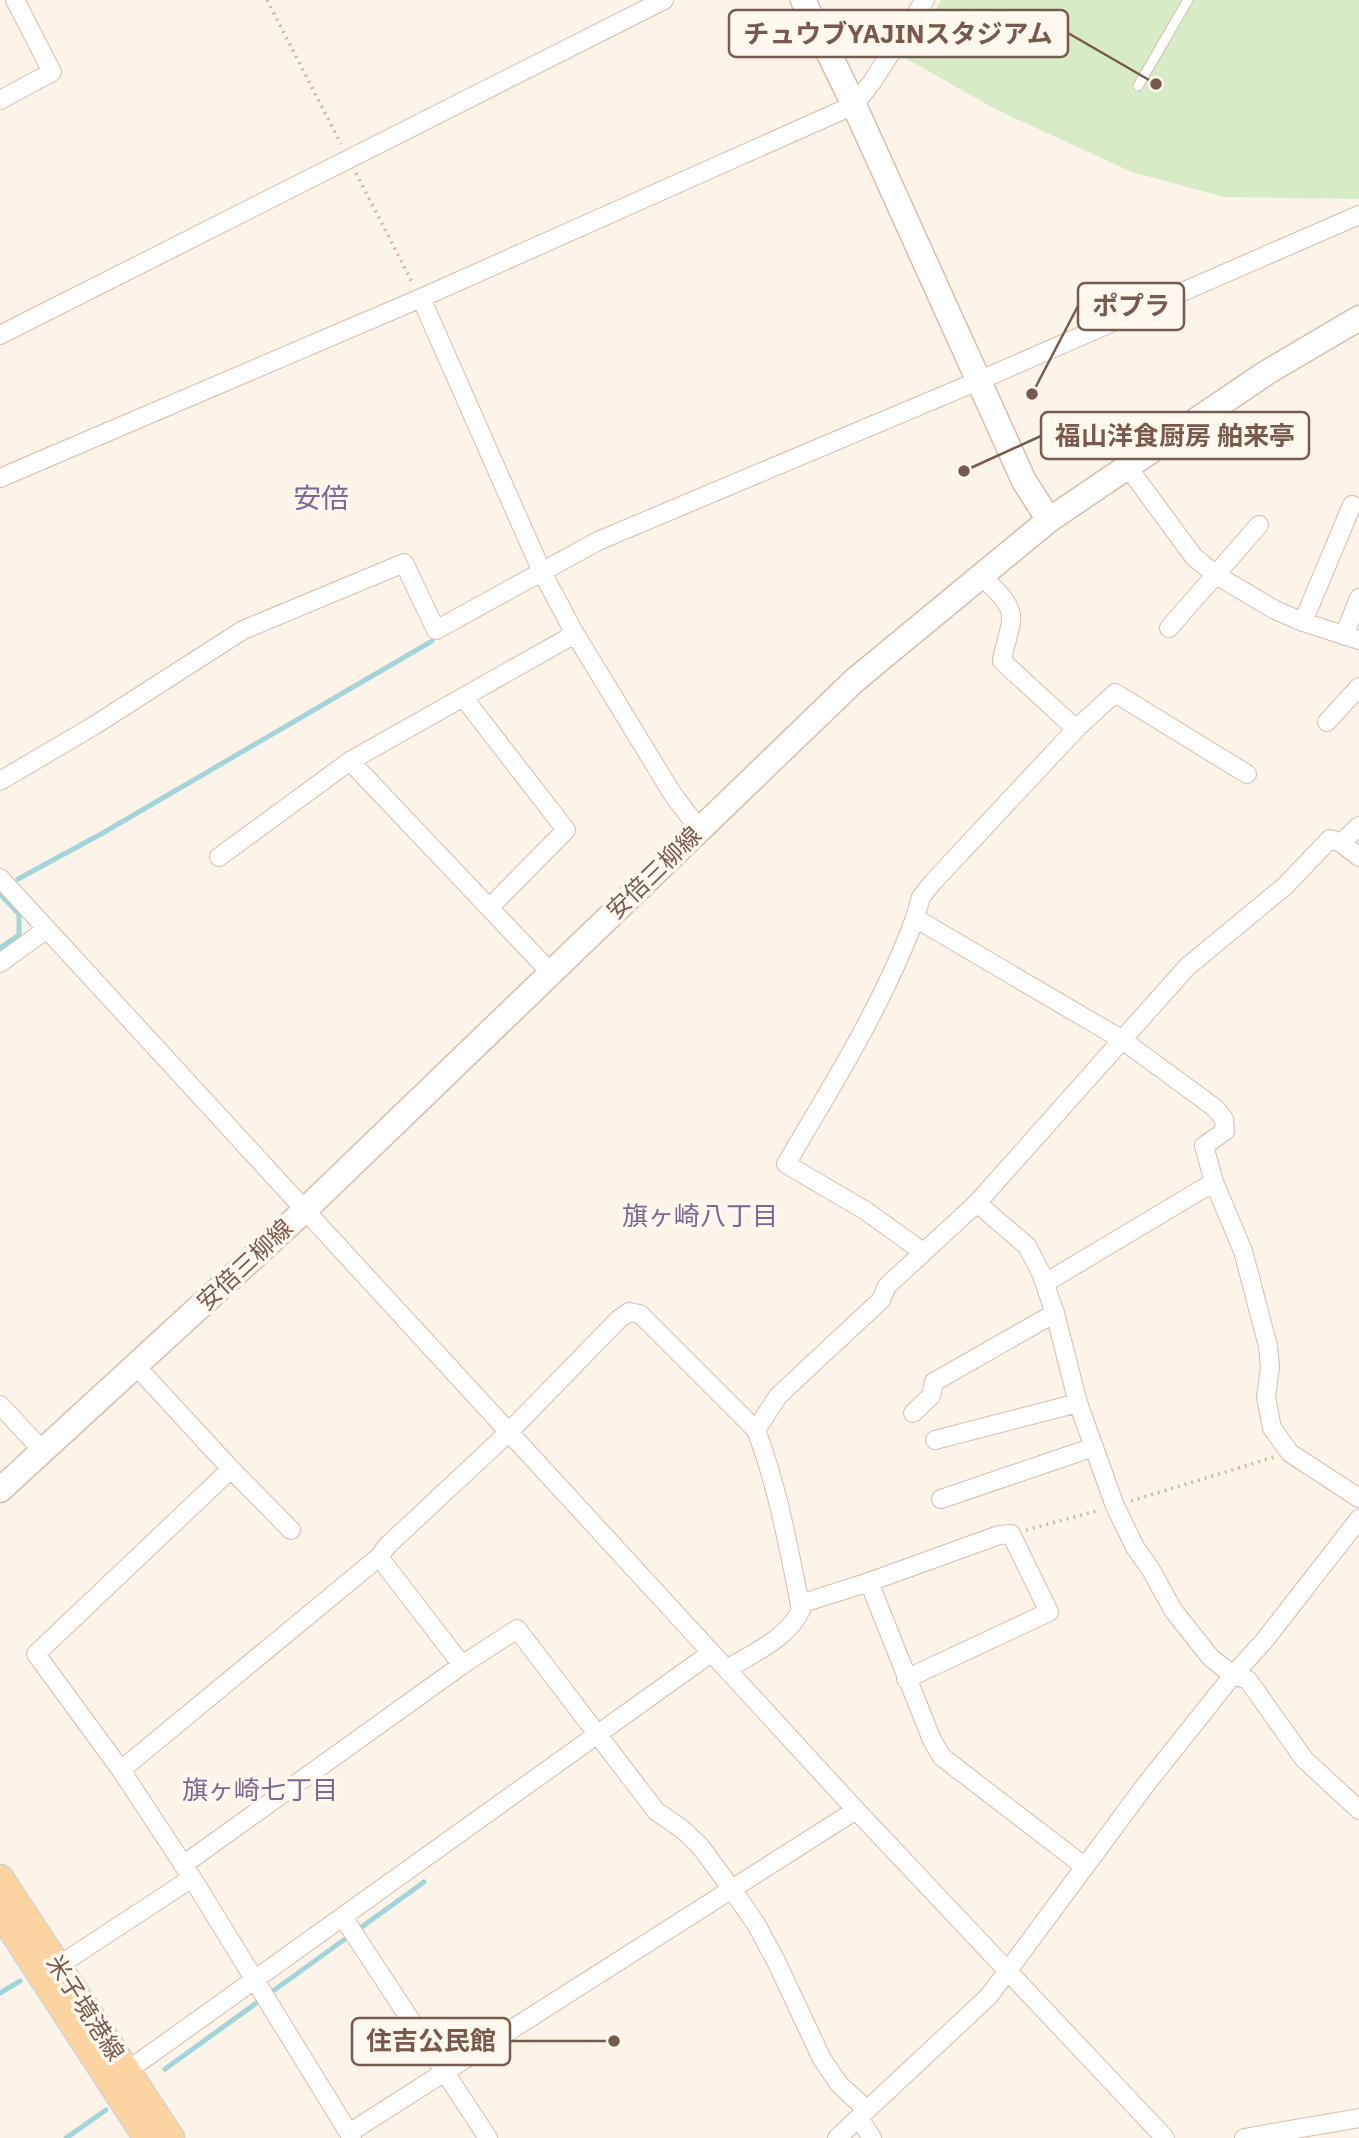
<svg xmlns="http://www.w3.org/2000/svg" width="1359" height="2138" font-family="'IBM Plex Sans','Noto Sans JP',sans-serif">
<rect width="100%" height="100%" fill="#fdf4e9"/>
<path fill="#d7ebc6" d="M941,0H1359V199L1224,197L1132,172L997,110L907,59Z"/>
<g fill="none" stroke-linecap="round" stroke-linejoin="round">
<path stroke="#a2d4d9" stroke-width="5" d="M18,879L101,834L432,641
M0,894L19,914V935L0,948
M0,1993L20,1981
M165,2069L424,1882
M66,2138L106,2110"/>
<defs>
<path id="lane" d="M1138,86L1188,0"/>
<path id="street" d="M0,100L52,72L15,0
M0,335L664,0
M1127,466L1194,557L1216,575L1275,610L1303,622L1359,640
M0,478L421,298L854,105L872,82L925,0
M980,575C992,587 1014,603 1011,622C1009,635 1004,647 1002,661L1076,729L933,882L921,897L915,918L1121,1039L1215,1108L1224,1119L1225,1131L1204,1146L1214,1182L1243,1251L1268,1346L1270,1367L1266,1397L1272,1428L1290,1453L1359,1498
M1303,622L1352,505
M1169,628L1259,525
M575,634L672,793L699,829
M1344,636L1359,598
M463,697L566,830L490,907
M1327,722L1359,687
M1076,729L1115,693L1247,774
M350,761L551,973
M0,781L95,725L243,630L404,563L436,630L598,541L978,381L1359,215
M1341,843L1359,826
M219,857L350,761L575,634L542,572L421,298
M0,878L856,1810L1165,2138
M915,918C883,1005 833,1084 786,1164L866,1211L923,1252
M0,963L47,929
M977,1203L1187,967L1285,886L1330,839L1341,843L1359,857
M1045,1283L1214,1182
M135,1365L231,1469L36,1654L121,1770L192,1878L352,2138
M0,1405L43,1451
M913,1413L931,1396L934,1382L1055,1313
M935,1440L1078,1403
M231,1469L291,1530
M941,1499L1094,1447
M379,1557L387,1546L509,1432L619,1319L629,1312L640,1314L756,1430
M869,1582L999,1535L1011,1534L1049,1612L906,1679
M800,1604L869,1582L932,1740L942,1757L1084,1866
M727,1669C753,1653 787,1639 801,1610C789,1550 778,1487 756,1430L778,1396L881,1300L887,1286L977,1203L1027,1246L1041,1273L1055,1313L1078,1403L1115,1506L1135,1547L1151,1570L1173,1610L1211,1658L1233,1675L1248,1680L1304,1759L1359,1810
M121,1770L379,1557L462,1665
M183,1865L462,1665L517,1629L656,1811L682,1829L700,1846L731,1888L756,1924L776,1961L822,2059L839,2084L867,2110
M343,1917L488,2138
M58,1966L192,1878
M127,2071L711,1653
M859,2118L872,2138
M349,2133L856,1810
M837,2138L989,1996L1147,1783L1233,1675L1264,1641L1359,1519
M1244,2138L1359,2118"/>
<path id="secondary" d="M803,0L854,105L1024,481L1049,520
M0,1490L305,1210L855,680L1049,520L1266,373L1359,318"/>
<path id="primary" d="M0,1878L171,2138
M0,1912L147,2138"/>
</defs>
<use href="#lane" stroke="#d2bdb0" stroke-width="11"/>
<use href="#street" stroke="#d2bdb0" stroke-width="20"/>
<use href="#secondary" stroke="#d5bdad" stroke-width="27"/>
<use href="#primary" stroke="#d9d1cd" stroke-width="29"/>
<path stroke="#d8b4a2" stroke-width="3.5" stroke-dasharray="2 5" stroke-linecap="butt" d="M267,0L341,144
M356,173L413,284
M1131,1501L1274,1457
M1026,1530L1100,1510"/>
<use href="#lane" stroke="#fff" stroke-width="9"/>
<use href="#street" stroke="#fff" stroke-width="18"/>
<use href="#secondary" stroke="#fff" stroke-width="24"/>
<use href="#primary" stroke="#fbd4a1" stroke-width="26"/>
</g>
<g text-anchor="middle" stroke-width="7" stroke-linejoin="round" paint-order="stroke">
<g font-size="24" fill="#78594b" stroke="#fff8ef">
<text transform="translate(654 873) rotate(-44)" y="8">安倍三柳線</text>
<text transform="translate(245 1265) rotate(-43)" y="8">安倍三柳線</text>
<text transform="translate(85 2008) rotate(57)" y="8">米子境港線</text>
</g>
<g font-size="26" fill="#806494" stroke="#fff8ef">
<text x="700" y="1225">旗ヶ崎八丁目</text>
<text x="260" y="1799">旗ヶ崎七丁目</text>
</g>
<g font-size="28" fill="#806494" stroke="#fff8ef">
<text x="321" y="508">安倍</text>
</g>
</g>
<path fill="none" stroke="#78594b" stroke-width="2.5" d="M1156 84L1068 33M1032 394L1078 306M964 471L1041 436M614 2041L510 2041"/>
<g fill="#78594b" stroke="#fff8ef" stroke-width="2.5">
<circle cx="1156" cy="84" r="7"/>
<circle cx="1032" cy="394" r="7"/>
<circle cx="964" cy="471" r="7"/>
<circle cx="614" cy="2041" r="7"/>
</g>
<g fill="#fff8ef" stroke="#78594b" stroke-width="2.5">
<rect x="729" y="10" width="339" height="47" rx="7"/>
<rect x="1078" y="283" width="106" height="47" rx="7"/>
<rect x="1041" y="412" width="268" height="47" rx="7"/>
<rect x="352" y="2018" width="158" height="47" rx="7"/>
</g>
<g font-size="26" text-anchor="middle" font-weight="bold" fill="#78594b">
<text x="898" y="43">チュウブYAJINスタジアム</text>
<text x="1131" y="315">ポプラ</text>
<text x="1175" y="445">福山洋食厨房 舶来亭</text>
<text x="431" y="2050">住吉公民館</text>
</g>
</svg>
